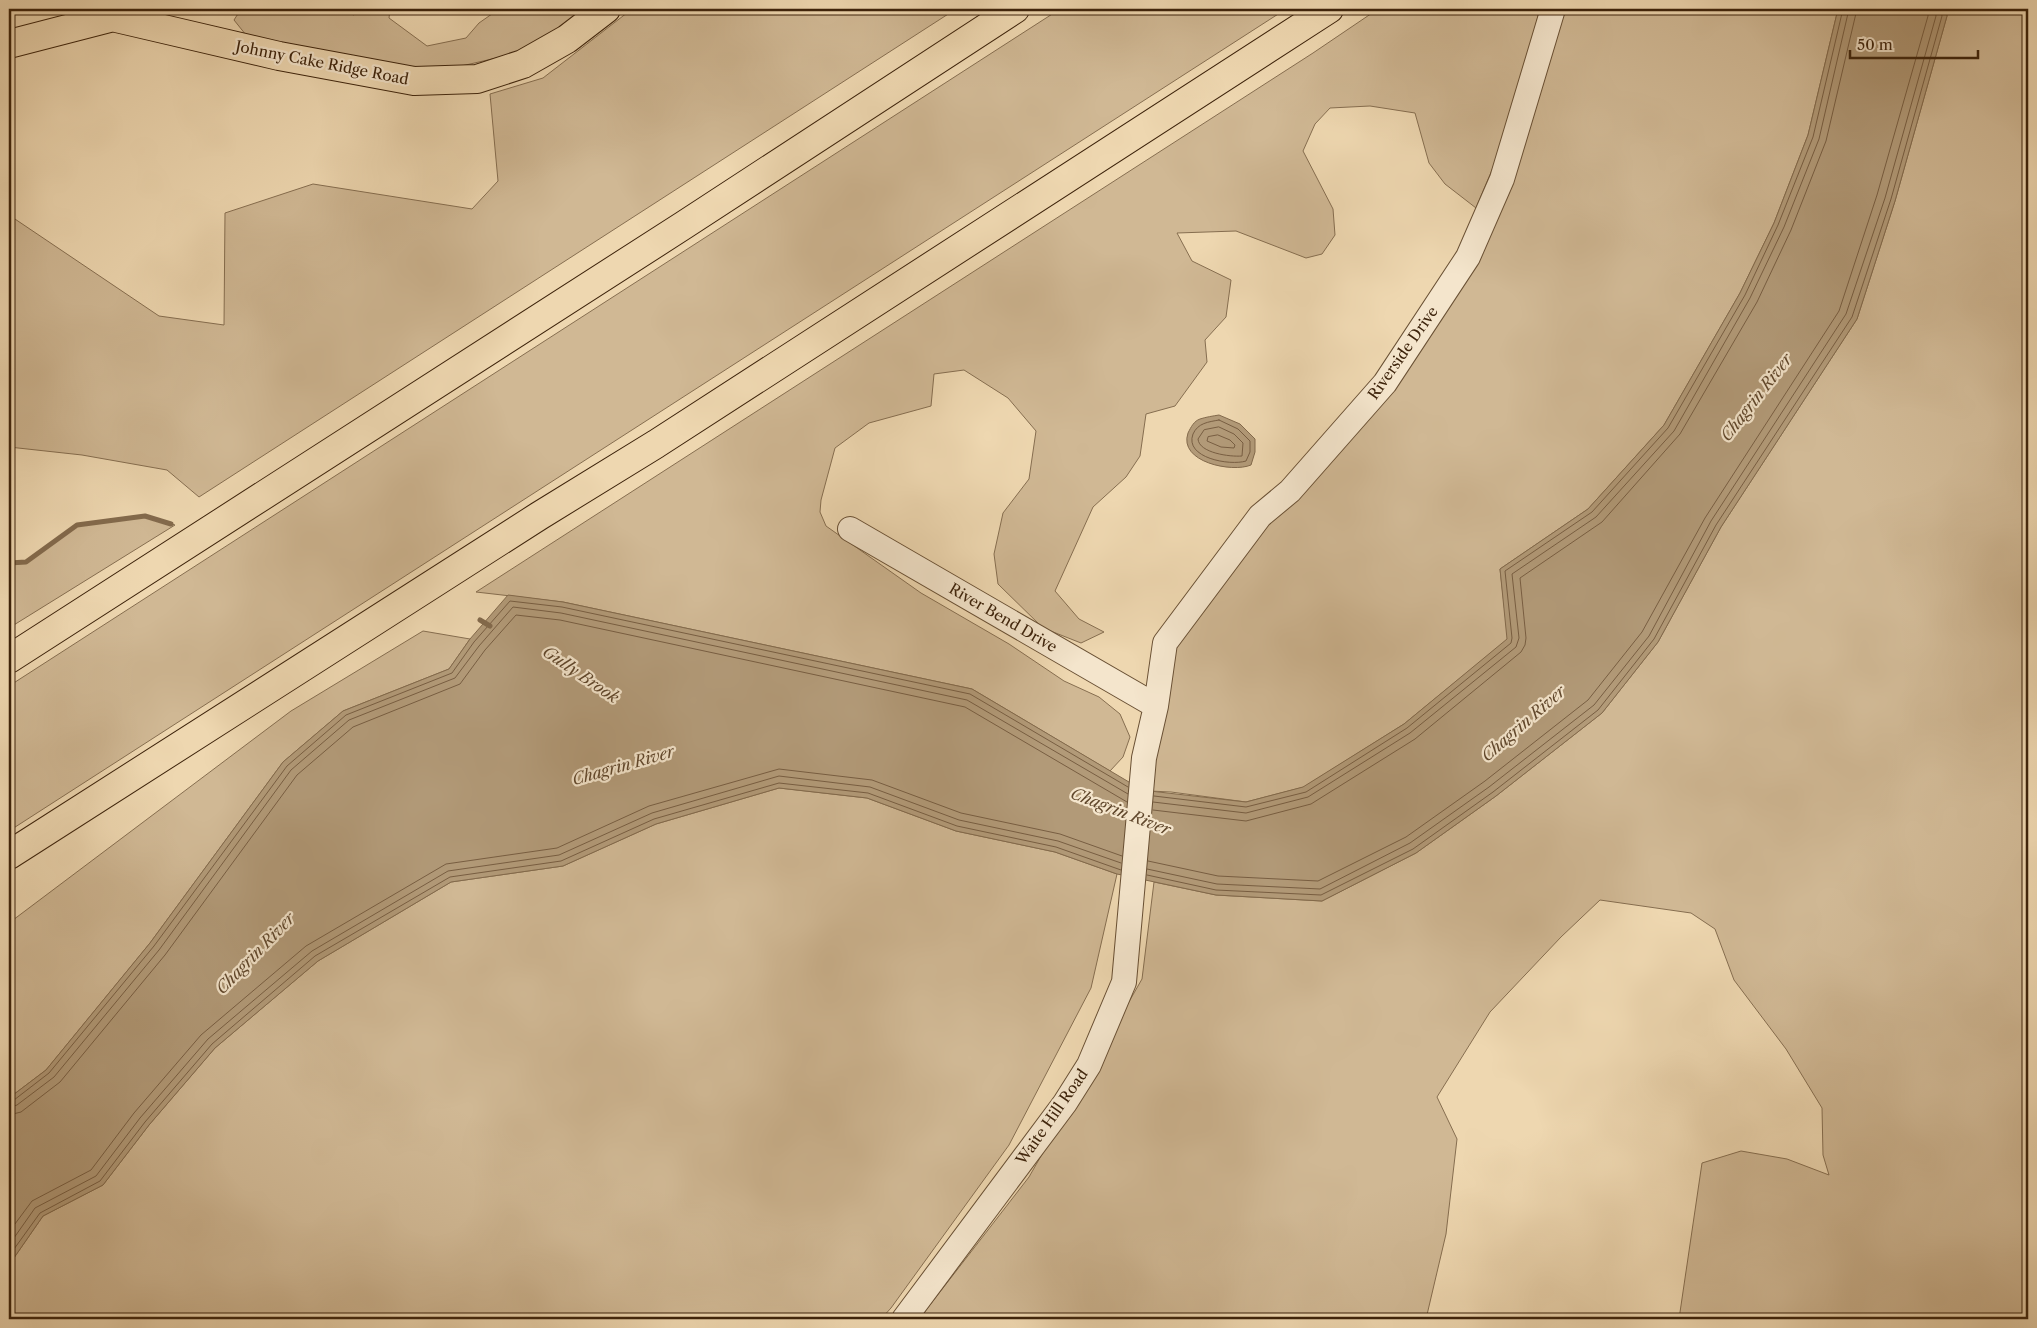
<svg xmlns="http://www.w3.org/2000/svg" width="2037" height="1328" font-family="'Libre Caslon Text',serif">
<rect width="100%" height="100%" fill="#eed7b0"/>
<filter id="stains"><feTurbulence type="fractalNoise" baseFrequency=".004" numOctaves="4"/><feColorMatrix values="0 0 0 0 .2 0 0 0 0 .09 0 0 0 0 .02 0 0 0 .5 -.17"/></filter>
<radialGradient id="worn" r=".72"><stop offset=".6" stop-color="#630" stop-opacity="0"/><stop offset="1" stop-color="#630" stop-opacity=".3"/></radialGradient>
<path fill="#d0b894" stroke="#866e50" d="M241,9H335L354,15V9H390L389,18L427,46L466,38L479,23L499,9H585L535,45L505,56L457,67L397,68L246,35L234,20Z
M632,9H956L199,497L167,470L82,455L9,447V215L159,316L224,325L225,213L313,184L472,209L498,181L490,94L543,78Z
M1060,9H1286L9,831V686Z
M1378,9H1540L1505,139L1476,208L1445,184L1429,163L1415,113L1370,106L1330,108L1315,124L1303,151L1333,209L1335,235L1322,254L1306,258L1236,231L1177,233L1192,261L1231,280L1226,317L1205,340L1207,362L1175,406L1146,414L1140,456L1126,477L1093,507L1055,591L1079,619L1104,632L1081,643L1043,628L998,584L994,554L1003,513L1029,479L1036,431L1008,398L964,370L934,374L931,406L869,423L835,448L821,500L820,512L826,526L921,593L1009,644L1064,681L1099,697L1120,714L1130,737L1123,757L1110,771L972,689L563,602L476,592L1313,53Z
M1556,9H1838L1808,135L1774,223L1740,293L1664,425L1588,509L1500,569L1508,639L1404,724L1304,787L1246,802L1171,792L1150,791L1172,648L1267,523L1475,259Z
M1946,9H2028V1319H1679L1702,1163L1741,1151L1787,1159L1829,1175L1823,1155L1822,1108L1786,1049L1734,980L1715,929L1691,913L1600,900L1561,937L1490,1012L1437,1097L1457,1139L1446,1234L1426,1319H919L1029,1177L1142,979L1154,882L1216,895L1322,901L1416,853L1496,796L1602,713L1658,642L1721,527L1857,319L1895,201L1947,16Z
M145,516L175,525L9,628V563L26,562L77,525Z
M423,631L470,639L449,669L343,711L283,762L150,943L46,1070L9,1098V923L291,711Z
M779,788L867,798L956,831L1055,852L1117,874L1091,988L1009,1145L891,1308L881,1319H9V1265L43,1216L103,1185L149,1125L215,1048L318,961L451,882L563,866L656,824Z"/>
<path fill="#b29a78" stroke="#836a4c" d="M1838,9H1946L1947,16L1895,201L1857,319L1721,527L1658,642L1602,713L1496,796L1416,853L1322,901L1216,895L1117,874L1055,852L956,831L867,798L779,788L656,824L563,866L451,882L318,961L215,1048L149,1125L103,1185L43,1216L9,1265V1098L46,1070L150,943L283,762L343,711L449,669L470,639L508,595L563,602L972,689L1134,785L1150,791L1246,802L1303,787L1404,724L1507,639L1500,569L1588,509L1664,425L1740,293L1774,223L1808,135Z
M1219,415L1240,424L1255,439V452L1251,465C1232,473 1178,462 1188,433C1191,427 1194,421 1200,419C1206,417 1213,416 1219,415Z"/>
<g fill="none" stroke-linecap="round" stroke-linejoin="round">
<path stroke="#785e42" stroke-width="1" d="M1219,420L1238,429L1250,441V452L1246,461C1230,466 1184,458 1193,434C1198,423 1208,422 1219,420Z
M1219,427L1234,434L1243,443L1242,456C1230,457 1199,453 1198,439L1204,430Z
M1218,435L1230,440L1235,445L1234,448L1221,447L1207,441L1208,437Z
M1154,796L1246,807L1306,792L1407,728L1511,643L1512,638L1505,571L1592,512L1668,428L1745,295L1778,225L1813,137L1843,9
M1153,802L1246,813L1308,797L1410,733L1516,647L1519,638L1512,574L1596,517L1674,431L1750,298L1784,227L1819,139L1849,9
M1153,810L1246,821L1311,804L1415,739L1521,652L1525,645L1526,638L1520,578L1602,522L1680,434L1757,302L1791,230L1826,141L1857,9
M1148,861L1218,876L1318,881L1406,837L1485,781L1588,700L1642,632L1705,518L1839,311L1877,195L1928,16V9
M1147,869L1217,884L1320,889L1410,843L1489,787L1594,705L1649,636L1711,521L1846,314L1885,198L1936,16L1935,9
M1147,875L1216,890L1321,895L1413,849L1493,792L1598,710L1654,639L1716,525L1852,317L1891,199L1942,16L1941,9
M9,1101L14,1100L49,1073L154,946L287,766L346,715L452,673L474,642L510,601L562,607L970,694L1128,787
M9,1108L17,1105L54,1077L159,950L291,770L349,720L455,678L479,646L513,607L561,613L967,700L1128,794
M9,1115L21,1112L60,1082L165,955L297,775L353,727L460,684L485,650L516,615L560,620L965,707L1127,802
M9,1232L32,1201L91,1170L134,1113L201,1035L306,946L446,864L557,848L649,806L779,769L872,780L961,813L1060,834L1122,856
M9,1245L35,1208L96,1176L140,1118L208,1039L312,951L448,871L559,855L652,813L779,776L870,787L959,820L1058,841L1121,863
M9,1256L40,1213L100,1181L145,1122L212,1044L315,956L450,877L561,861L654,819L779,783L868,793L957,826L1056,847L1121,870"/>
<path stroke="#836a4c" stroke-width="5" d="M9,563L26,562L77,525L145,516L171,524
M480,620L490,626"/>
<defs>
<path id="minor" d="M850,529L1156,706
M904,1319L1065,1103L1089,1065L1124,982L1144,758L1156,706L1165,643L1260,516L1290,491L1385,383L1468,257L1502,179L1553,9"/>
<path id="major" d="M112,17L279,56L414,81L477,79L523,64L567,39L606,9
M9,44L129,13"/>
<path id="highway" d="M9,659L684,225L1015,9
M9,855L539,516L656,444L1329,9"/>
</defs>
<use href="#minor" stroke="#695034" stroke-width="26"/>
<use href="#major" stroke="#3d230b" stroke-width="30"/>
<use href="#highway" stroke="#3d230b" stroke-width="30"/>
<use href="#minor" stroke="#f4e5cc" stroke-width="24"/>
<use href="#major" stroke="#eed7b0" stroke-width="28"/>
<use href="#highway" stroke="#eed7b0" stroke-width="28"/>
</g>
<g text-anchor="middle" stroke-width="4.5" stroke-linejoin="round" paint-order="stroke">
<g font-size="15" fill="#3d230b" stroke="#f4e5cc">
<text transform="translate(322 63) rotate(11)" y="5">Johnny Cake Ridge Road</text>
<text transform="translate(1403 353) rotate(-55)" y="5">Riverside Drive</text>
<text transform="translate(1003 618) rotate(30)" y="5">River Bend Drive</text>
<text transform="translate(1052 1117) rotate(-55)" y="5">Waite Hill Road</text>
</g>
<g font-size="16" font-style="italic" fill="#60472c" stroke="#f4e5cc">
<text transform="translate(1756 397) rotate(-52)" y="6">Chagrin River</text>
<text transform="translate(581 674) rotate(34)" y="6">Gully Brook</text>
<text transform="translate(1523 723) rotate(-41)" y="6">Chagrin River</text>
<text transform="translate(623 765) rotate(-16)" y="6">Chagrin River</text>
<text transform="translate(1121 811) rotate(21)" y="6">Chagrin River</text>
<text transform="translate(255 953) rotate(-46)" y="6">Chagrin River</text>
</g>
</g>
<rect width="2037" height="1328" fill="none" stroke="#eed7b0" stroke-width="30"/>
<rect x="10" y="10" width="2017" height="1308" fill="none" stroke="#3d230b" stroke-width="2.5"/>
<rect x="15" y="15" width="2007" height="1298" fill="none" stroke="#3d230b"/>
<path d="M1850 50v8h128v-8" fill="none" stroke="#3d230b" stroke-width="2.5"/>
<text x="1857" y="50" font-size="15" fill="#3d230b" stroke="#f4e5cc" stroke-width="4" paint-order="stroke">50 m</text>
<rect width="100%" height="100%" filter="url(#stains)"/>
<rect width="100%" height="100%" fill="url(#worn)"/>
</svg>
